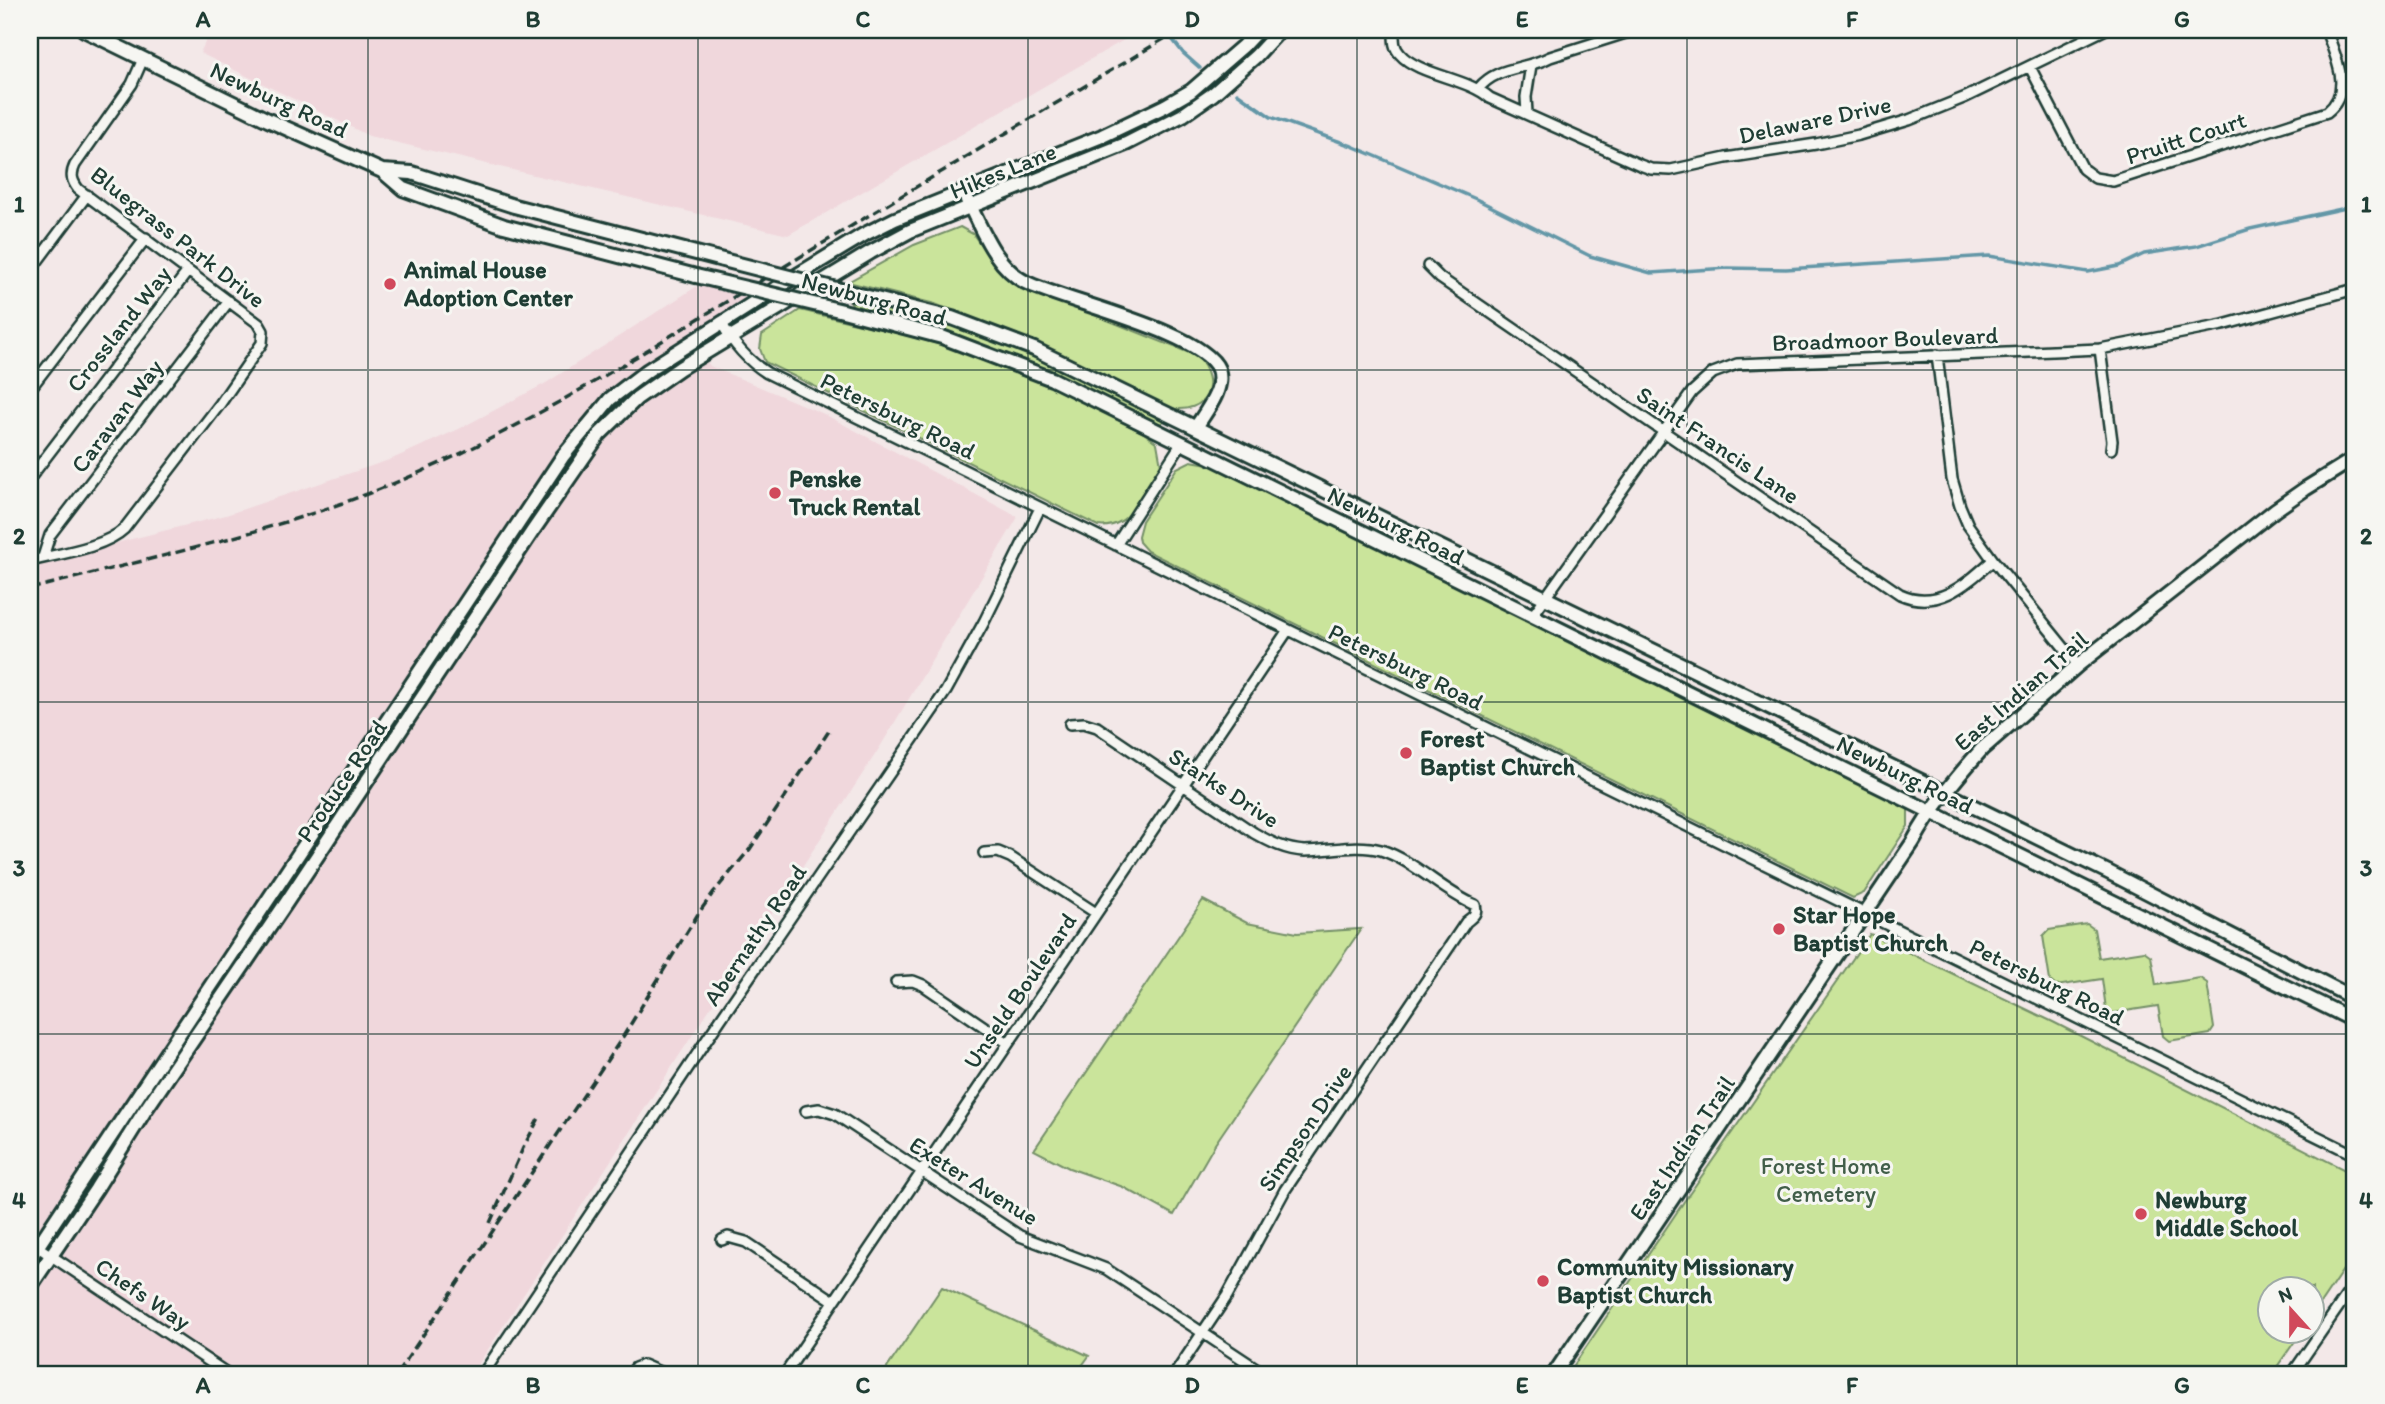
<svg xmlns="http://www.w3.org/2000/svg" width="2385" height="1404" font-family="Itim,sans-serif">
<rect width="100%" height="100%" fill="#f3e8e8"/>
<filter id="ink" filterUnits="userSpaceOnUse"><feTurbulence type="fractalNoise" baseFrequency=".0143" numOctaves="2"/><feDisplacementMap in="SourceGraphic" scale="14" xChannelSelector="R" yChannelSelector="G"/><feConvolveMatrix kernelMatrix="1 2 1 2 8 2 1 2 1" color-interpolation-filters="sRGB"/></filter>
<g filter="url(#ink)">
<path fill="#f0d7dc" d="M211,30H1141L788,235L369,136L200,53Z
M699,285L749,298L689,333L710,366L824,414L1018,517L880,747L472,1374H30V565L226,515L392,459L459,429L546,383Z"/>
<path fill="#cae49b" stroke="#749068" stroke-width="2" d="M960,227L973,234L994,264L1017,284L1197,356C1222,384 1207,415 1169,408L1068,359L935,304L848,282L914,245Z
M850,301L916,314L983,336L1067,371L1164,419L1160,427L1006,354L928,327L853,306Z
M800,310C854,323 910,334 965,352C1027,372 1086,404 1144,433L1157,443L1161,465C1148,489 1130,531 1098,526L765,362L760,349L762,335Z
M1191,461L1208,464L1870,789L1908,809V826L1864,893L1853,898L1147,551L1139,542L1138,536L1142,521L1177,468Z
M1203,900L1247,923L1297,933L1361,929L1215,1144L1174,1215L1123,1187L1069,1168L1034,1150Z
M2087,924L2094,929L2099,958L2144,951L2151,956L2156,985L2200,978L2207,983L2214,1028L2210,1034L2169,1041L2163,1036L2158,1006L2113,1013L2106,1009L2102,979L2056,986L2050,981L2043,936L2049,930Z
M1870,934L2053,1022L2355,1175V1252L2312,1316V1288H2270V1330L2302,1331L2272,1374H1568L1683,1203Z
M942,1287L1089,1356L1076,1374H883Z"/>
<g fill="none" stroke-linecap="round" stroke-linejoin="round">
<path stroke="#6497a7" stroke-width="3.5" d="M1165,30L1183,53L1200,68
M1237,93L1271,117L1352,146L1476,199L1590,256L1651,273L1728,268L1786,269L1989,256L2088,272L2119,266L2144,254L2196,246L2250,229L2355,206"/>
<defs>
<path id="street" d="M1394,33C1394,41 1394,48 1400,54C1418,75 1468,78 1490,98L1640,165L1651,169L1671,170L1726,158L1816,144L1859,135L1909,120L1966,97L2104,30
M2030,67L2083,169L2095,178L2113,181L2327,112C2354,91 2335,56 2326,30
M1479,88C1497,66 1526,70 1550,57L1635,30
M1527,113L1526,97L1531,65
M1428,266L1440,278L1900,594C1938,611 1966,584 1993,560
M30,271L87,195
M721,322C732,342 748,361 767,373L2355,1155
M2100,349L2112,441L2111,449
M1937,355L1952,479L1960,506L1968,525L1993,560L2078,665
M30,389L146,238
M30,478L188,271
M1116,545L1181,444
M43,557L50,535L229,301
M30,561C57,554 104,548 124,529L220,404L262,343L263,331L259,324L78,189C72,181 70,175 75,165L132,84L143,59
M1533,615L1692,392L1713,373L1737,364L2100,349L2223,325L2355,289
M1070,724L1084,723L1097,727L1254,833C1270,842 1285,850 1305,851C1330,851 1356,843 1381,850C1415,861 1442,891 1475,905C1478,914 1472,917 1466,922L1285,1190L1227,1296L1175,1374
M984,853L998,852L1010,857L1096,913
M896,982L913,981L923,985L1008,1043
M806,1111L819,1109L835,1114L1020,1236L1106,1269L1265,1374
M722,1240L728,1237L746,1242L834,1301
M38,1247L228,1374
M635,1368L643,1365L664,1374
M483,1374L720,1020L946,691L984,622L1040,508
M785,1374L1288,630
M2292,1374L2355,1283"/>
<path id="secondary" d="M84,30L268,120L382,171L403,189L504,226L696,276
M382,171L412,173L514,206L723,260
M967,200C982,229 995,266 1025,282C1063,301 1203,332 1218,369C1225,389 1206,411 1196,427
M864,296L952,318L1034,349L2108,872L2355,999
M843,311L942,337L1052,379L2355,1021
M30,1258L563,456L610,399L648,370L799,274L865,234L895,219L1102,136L1165,106L1191,91L1243,46L1258,30
M30,1287L96,1189L144,1112L286,903L532,532L599,435L637,398L680,368L871,252L910,231L1126,144L1183,115L1213,94L1256,56L1280,30
M1554,1374L1913,842C1932,807 1956,778 1982,749L2078,665L2275,510L2305,489L2355,458"/>
</defs>
<use href="#street" stroke="#1f3d34" stroke-width="14"/>
<use href="#secondary" stroke="#1f3d34" stroke-width="18"/>
<use href="#street" stroke="#f6f6f2" stroke-width="9"/>
<use href="#secondary" stroke="#f6f6f2" stroke-width="12"/>
<path stroke="#1f3d34" stroke-width="3.5" stroke-dasharray="10 5" stroke-linecap="butt" d="M30,589C163,555 299,527 425,470C540,419 645,351 752,286C894,200 1036,115 1179,30
M490,1223L523,1148L539,1118
M397,1374L624,1035L698,914L713,893L750,849L829,731"/>
<defs>
<path id="secondary-bridge" d="M723,260L864,296
M696,276L843,311"/>
</defs>
<use href="#secondary-bridge" stroke="#1f3d34" stroke-width="18" stroke-linecap="butt"/>
<use href="#secondary-bridge" stroke="#f6f6f2" stroke-width="12"/>
</g>
</g>
<path fill="none" stroke="#1f3d34" stroke-width="2" stroke-opacity="0.55" d="M368,30V1374M698,30V1374M1028,30V1374M1357,30V1374M1687,30V1374M2017,30V1374M30,370H2355M30,702H2355M30,1034H2355"/>
<g fill="#d1495b" stroke="#f6f6f2" stroke-width="2.5">
<circle cx="390" cy="284" r="7"/>
<circle cx="775" cy="493" r="7"/>
<circle cx="1406" cy="753" r="7"/>
<circle cx="1779" cy="929" r="7"/>
<circle cx="2141" cy="1214" r="7"/>
<circle cx="1543" cy="1281" r="7"/>
</g>
<g text-anchor="middle" stroke-width="6" stroke-linejoin="round" paint-order="stroke">
<g font-size="24" fill="#1f3d34" stroke="#f6f6f2">
<text transform="translate(279 100) rotate(25)" y="8">Newburg Road</text>
<text transform="translate(1815 120) rotate(-12)" y="8">Delaware Drive</text>
<text transform="translate(2186 138) rotate(-18)" y="8">Pruitt Court</text>
<text transform="translate(1003 171) rotate(-22)" y="8">Hikes Lane</text>
<text transform="translate(178 237) rotate(38)" y="8">Bluegrass Park Drive</text>
<text transform="translate(874 299) rotate(15)" y="8">Newburg Road</text>
<text transform="translate(119 329) rotate(-52)" y="8">Crossland Way</text>
<text transform="translate(1885 339) rotate(-2)" y="8">Broadmoor Boulevard</text>
<text transform="translate(117 416) rotate(-53)" y="8">Caravan Way</text>
<text transform="translate(898 416) rotate(26)" y="8">Petersburg Road</text>
<text transform="translate(1718 445) rotate(34)" y="8">Saint Francis Lane</text>
<text transform="translate(1396 526) rotate(26)" y="8">Newburg Road</text>
<text transform="translate(1406 667) rotate(26)" y="8">Petersburg Road</text>
<text transform="translate(2021 691) rotate(-41)" y="8">East Indian Trail</text>
<text transform="translate(1905 775) rotate(26)" y="8">Newburg Road</text>
<text transform="translate(342 781) rotate(-56)" y="8">Produce Road</text>
<text transform="translate(1224 788) rotate(33)" y="8">Starks Drive</text>
<text transform="translate(755 935) rotate(-56)" y="8">Abernathy Road</text>
<text transform="translate(2047 982) rotate(26)" y="8">Petersburg Road</text>
<text transform="translate(1020 991) rotate(-56)" y="8">Unseld Boulevard</text>
<text transform="translate(1305 1128) rotate(-56)" y="8">Simpson Drive</text>
<text transform="translate(1682 1148) rotate(-56)" y="8">East Indian Trail</text>
<text transform="translate(974 1181) rotate(32)" y="8">Exeter Avenue</text>
<text transform="translate(143 1294) rotate(34)" y="8">Chefs Way</text>
</g>
<g font-size="24" font-weight="bold" fill="#1f3d34" stroke="#f6f6f2" text-anchor="start">
<text x="404" y="278">Animal House<tspan x="404" dy="28">Adoption Center</tspan></text>
<text x="789" y="487">Penske<tspan x="789" dy="28">Truck Rental</tspan></text>
<text x="1420" y="747">Forest<tspan x="1420" dy="28">Baptist Church</tspan></text>
<text x="1793" y="923">Star Hope<tspan x="1793" dy="28">Baptist Church</tspan></text>
<text x="2155" y="1208">Newburg<tspan x="2155" dy="28">Middle School</tspan></text>
<text x="1557" y="1275">Community Missionary<tspan x="1557" dy="28">Baptist Church</tspan></text>
</g>
<g font-size="24" fill="#415e49" stroke="#f6f6f2">
<text x="1826" y="1174">Forest Home<tspan x="1826" dy="28">Cemetery</tspan></text>
</g>
</g>
<rect width="2385" height="1404" fill="none" stroke="#f6f6f2" stroke-width="77"/>
<g transform="translate(2291 1310) rotate(339)"><circle r="33" fill="#f6f6f2" stroke="#a0aca6" stroke-width="2"/>
<path d="M0-5L12 26L0 18L-12 26Z" fill="#d1495b"/>
<text y="-10" font-size="19" font-weight="bold" text-anchor="middle" fill="#1f3d34">N</text>
</g>
<rect x="38" y="38" width="2308" height="1328" fill="none" stroke="#1f3d34" stroke-width="2.5"/>
<g font-size="23" text-anchor="middle" font-weight="bold" fill="#1f3d34">
<text x="203" y="27">A</text>
<text x="533" y="27">B</text>
<text x="863" y="27">C</text>
<text x="1192" y="27">D</text>
<text x="1522" y="27">E</text>
<text x="1852" y="27">F</text>
<text x="2182" y="27">G</text>
<text x="19" y="212">1</text>
<text x="2366" y="212">1</text>
<text x="19" y="544">2</text>
<text x="2366" y="544">2</text>
<text x="19" y="876">3</text>
<text x="2366" y="876">3</text>
<text x="19" y="1208">4</text>
<text x="2366" y="1208">4</text>
<text x="203" y="1393">A</text>
<text x="533" y="1393">B</text>
<text x="863" y="1393">C</text>
<text x="1192" y="1393">D</text>
<text x="1522" y="1393">E</text>
<text x="1852" y="1393">F</text>
<text x="2182" y="1393">G</text>
</g>
</svg>
